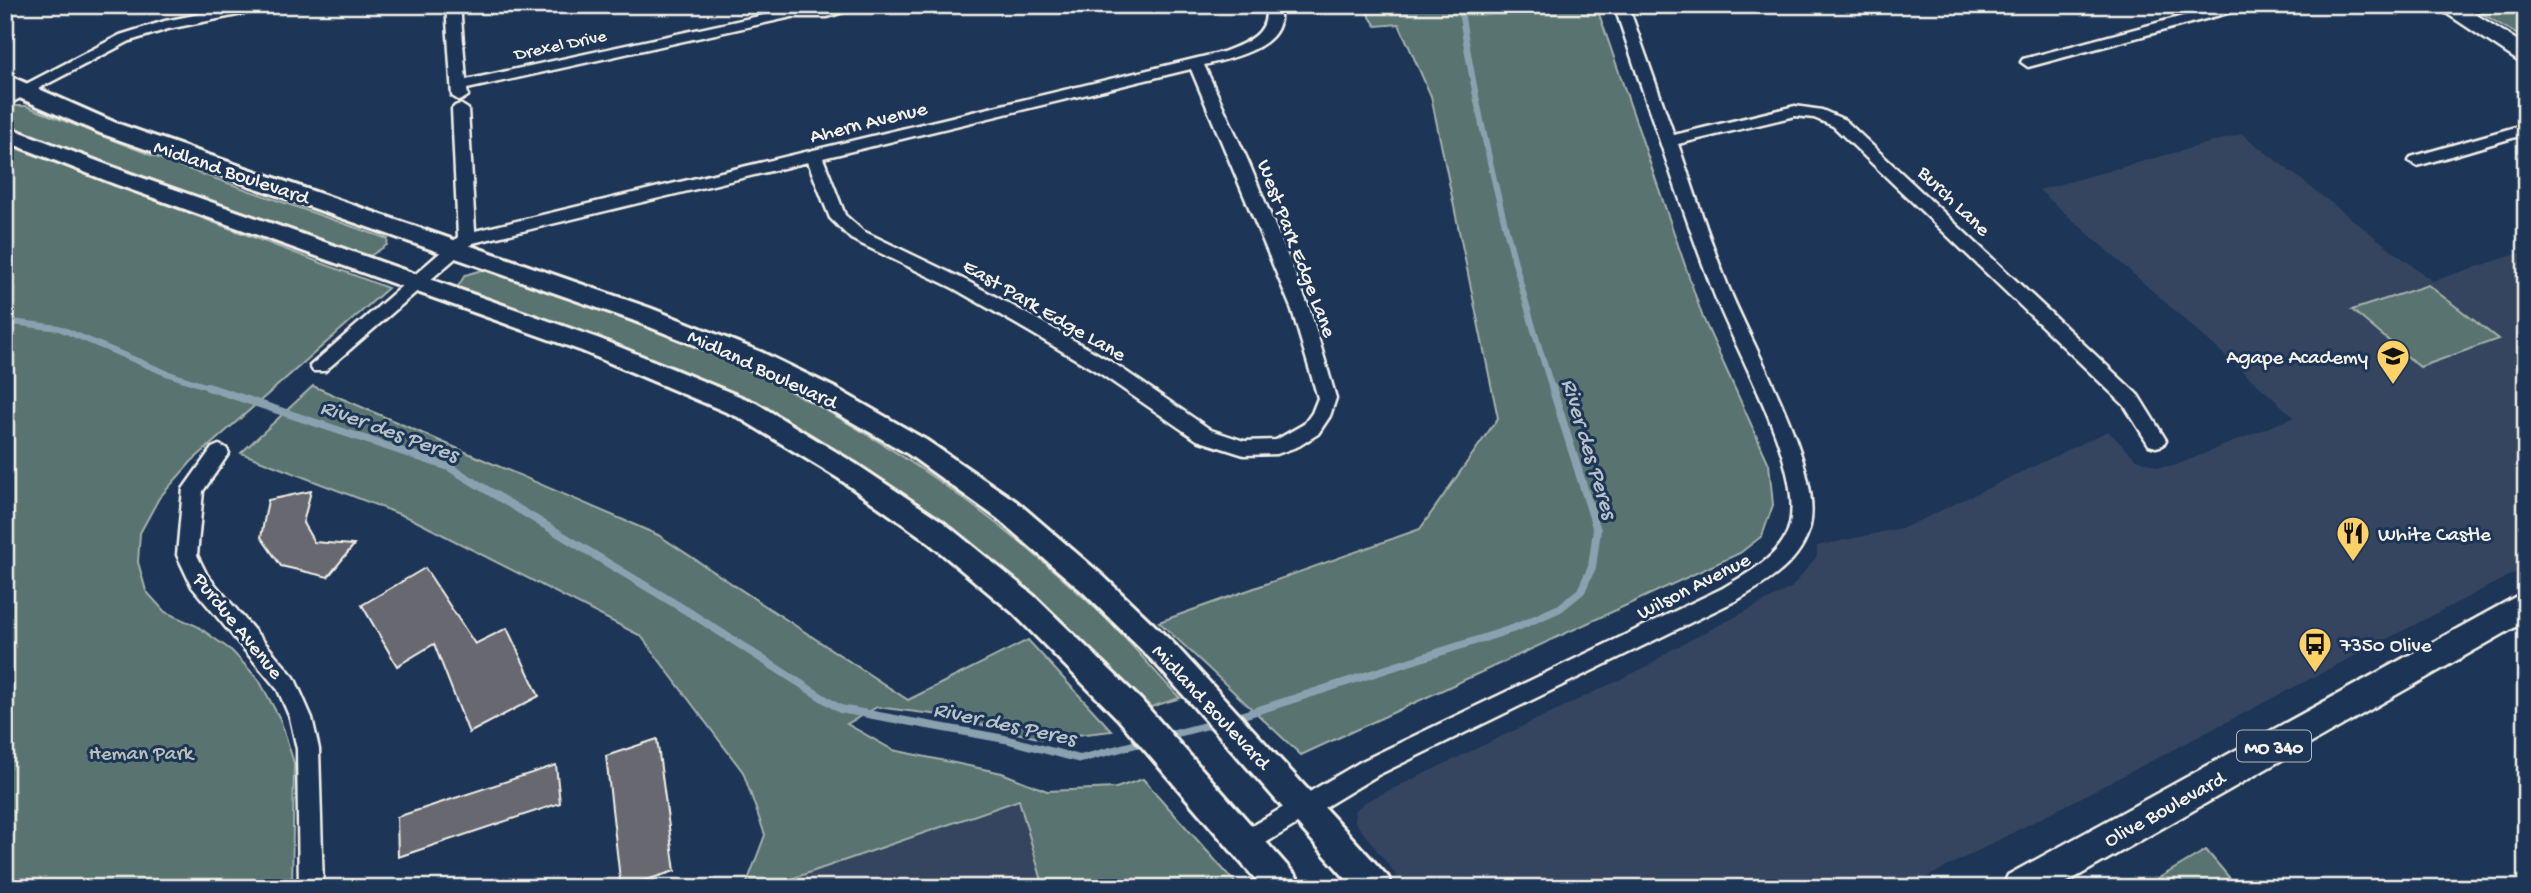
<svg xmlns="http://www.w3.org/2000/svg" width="2531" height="893" font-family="'Gochi Hand',sans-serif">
<rect width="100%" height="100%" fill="#1d3557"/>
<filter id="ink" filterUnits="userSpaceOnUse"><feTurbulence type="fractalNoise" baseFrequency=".0143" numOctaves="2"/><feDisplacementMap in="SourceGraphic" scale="14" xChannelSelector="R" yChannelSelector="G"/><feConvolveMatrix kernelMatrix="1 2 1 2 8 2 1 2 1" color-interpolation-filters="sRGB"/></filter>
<g filter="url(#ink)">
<path fill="#34445f" d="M2242,134L2432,281L2526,251V567L1906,888H1406L1355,822L1354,811L1365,802L1650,665L1669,651L1791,588L1817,556V546L1906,527L2108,431L2135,458L2158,467L2174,466L2294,417L2039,190Z
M1019,800L1044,888H765Z"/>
<path fill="#587370" stroke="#a6b2ac" stroke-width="2" d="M1387,5H1596L1703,318L1769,464L1773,505L1762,536L1740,553L1301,755L1159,622L1420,529L1498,418L1431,96L1399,24L1376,26L1366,11Z
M2468,5H2526V40Z
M13,106H26L179,166L388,239L387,245L370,256H361L5,125V109Z
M5,144L388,288L192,461L159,498L140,533L138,562L146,591L165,612L197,626L232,651L259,680L280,719L294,763L292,888H5Z
M486,269C581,305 681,336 772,382C889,440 1001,519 1096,609C1126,637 1152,669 1180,698L1151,707L1031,600L752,403L677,368L457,288L465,275Z
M2428,285L2498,339L2420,367L2352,310Z
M313,386L658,535L908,700L1028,640L1112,731L1042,739L940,715L877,707L847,724L893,750L1002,773L1047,791L1116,788L1143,779L1240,888H1044L1019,800L765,888H745L765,835L743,772L641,636L412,519L241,453Z
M2206,850L2238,888H2142Z"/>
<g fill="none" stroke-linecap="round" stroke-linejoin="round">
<path stroke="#8aa1b0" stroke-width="6" d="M1460,5C1480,135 1512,263 1552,389
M5,321L59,328L166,373L214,389"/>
<path stroke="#8aa1b0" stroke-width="8" d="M208,387L449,467L692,614L840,709L1005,739L1080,759L1148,741
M1234,718L1515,628L1560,608L1581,591L1592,567L1597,530L1552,387
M1163,737L1216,723"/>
</g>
<path fill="#686871" stroke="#f4f1e8" stroke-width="2" d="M311,491L303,523L314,542L354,545L328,577L281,566L261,537L268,500Z
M425,568L475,644L507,628L539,696L469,733L434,644L397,666L362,605Z
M657,739L675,871L621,888L606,756Z
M556,765L560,803L398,857L397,817Z"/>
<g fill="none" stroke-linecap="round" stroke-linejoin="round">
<defs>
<path id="street" d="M244,5H275L268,9L168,29L130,41L5,106V95L120,35L165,21Z
M446,5H460L466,80L792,9L866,5L827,17H792L467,89L468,96L460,101L452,96Z
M1264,5H1278C1292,46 1233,58 1204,65L1248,161L1310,310L1336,398L1330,416L1318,434L1299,446L1277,454L1244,455L1197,440L1101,374L1028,331L953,288L851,239L830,218L808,162L473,243L325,371H313L310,366L458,237L452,109L455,106L460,104L468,109L475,231L1223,52C1245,44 1273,33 1264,5ZM1191,69L1292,310L1318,398L1312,413L1304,424L1276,440L1244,441L1211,430L1115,364L1040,321L965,280L863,231L845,215L823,158Z
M1614,5H1628L1674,135L1795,106L1822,110L1845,120L2138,395L2166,440L2163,445L2156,447L2149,445L2124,405L1833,126L1814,118L1795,116L1678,144C1695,193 1710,243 1730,291C1753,347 1823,469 1810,526C1801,563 1768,582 1737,600L1378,775L1254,850L1246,853L1238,850L1234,842L1238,834L1362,761L1723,588C1748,573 1783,556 1790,524C1803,462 1733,348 1711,286C1676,193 1646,99 1614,5Z
M2224,5H2248L2246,8L2028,67L2021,62L2023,59Z
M2526,124V134L2417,166L2409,161L2411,157Z
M219,445L226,448L229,453L203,491L197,555L207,575L294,677L312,718L319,749L323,888H299L297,749L290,718L278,690L192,587L177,555L183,489L212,448Z"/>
<path id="secondary" d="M5,74L116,123L650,308L761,352L837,389L926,440L1017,502L1103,576L1176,646L1388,877L1392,888H1354L1156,664L1083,592L997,518L908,454L819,403L743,364L632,320L100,133L15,96L5,89Z
M5,126L131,174L600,339L756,403L856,464L943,522L1033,595L1141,700L1297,877L1301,888H1263L1119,720L1013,613L923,538L838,478L738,417L582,351L115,184L5,141Z"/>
<path id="primary" d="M2434,5H2461L2526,46V63L2518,61Z
M2526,591V621L2057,888H2002L2008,875Z"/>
</defs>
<use href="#street" stroke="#f4f1e8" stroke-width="5"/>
<use href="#secondary" stroke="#f4f1e8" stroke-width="6"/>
<use href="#primary" stroke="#f4f1e8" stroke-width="5"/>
<use href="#street" fill="#1d3557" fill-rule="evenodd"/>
<use href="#secondary" fill="#1d3557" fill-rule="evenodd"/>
<use href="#primary" fill="#1d3557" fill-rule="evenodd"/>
</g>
</g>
<defs>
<symbol id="school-pin" viewBox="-11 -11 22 30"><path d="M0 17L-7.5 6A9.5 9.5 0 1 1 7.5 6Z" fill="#ffd166" stroke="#1d3557"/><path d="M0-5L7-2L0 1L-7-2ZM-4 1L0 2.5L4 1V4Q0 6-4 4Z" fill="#111"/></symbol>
<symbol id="restaurant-pin" viewBox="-11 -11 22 30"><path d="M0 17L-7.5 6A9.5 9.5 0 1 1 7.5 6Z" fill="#ffd166" stroke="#1d3557"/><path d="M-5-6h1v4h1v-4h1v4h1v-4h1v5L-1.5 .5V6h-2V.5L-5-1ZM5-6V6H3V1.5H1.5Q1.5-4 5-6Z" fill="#111"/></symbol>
<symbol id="bus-pin" viewBox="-11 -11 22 30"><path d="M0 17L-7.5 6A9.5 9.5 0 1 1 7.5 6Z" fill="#ffd166" stroke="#1d3557"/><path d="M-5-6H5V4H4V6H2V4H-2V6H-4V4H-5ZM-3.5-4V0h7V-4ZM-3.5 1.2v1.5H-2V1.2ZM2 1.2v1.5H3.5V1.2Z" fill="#111"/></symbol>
</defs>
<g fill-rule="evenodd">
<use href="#school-pin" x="2374" y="337" width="38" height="52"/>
<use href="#restaurant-pin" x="2334" y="514" width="38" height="52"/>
<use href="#bus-pin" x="2296" y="625" width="38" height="52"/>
</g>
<g text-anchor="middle" stroke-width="6" stroke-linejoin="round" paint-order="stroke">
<g font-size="18" fill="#f4f1e8" stroke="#1d3557">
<text transform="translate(560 44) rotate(-12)" y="6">Drexel Drive</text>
</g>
<rect fill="#1d3557" stroke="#b4b9bc" stroke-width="2" x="2237" y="730.5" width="74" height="31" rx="5"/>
<g font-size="19" font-weight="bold" fill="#f4f1e8">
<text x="2274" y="753">MO 340</text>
</g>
<g font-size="21" fill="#f4f1e8" stroke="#1d3557">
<text transform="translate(868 121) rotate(-14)" y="7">Ahern Avenue</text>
<text transform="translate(232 171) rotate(19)" y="7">Midland Boulevard</text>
<text transform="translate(1955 200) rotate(44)" y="7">Burch Lane</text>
<text transform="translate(1298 248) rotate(69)" y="7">West Park Edge Lane</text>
<text transform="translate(1045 309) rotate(30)" y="7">East Park Edge Lane</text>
<text transform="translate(763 368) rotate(25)" y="7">Midland Boulevard</text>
<text transform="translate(1693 585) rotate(-27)" y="7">Wilson Avenue</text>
<text transform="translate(239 625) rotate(51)" y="7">Purdue Avenue</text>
<text transform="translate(1212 706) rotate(47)" y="7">Midland Boulevard</text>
<text transform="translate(2164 808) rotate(-29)" y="7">Olive Boulevard</text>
</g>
<g font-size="21" fill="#f4f1e8" stroke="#1d3557" text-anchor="start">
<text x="2368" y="363" text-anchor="end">Agape Academy</text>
<text x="2378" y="540">White Castle</text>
<text x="2340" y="651">7350 Olive</text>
</g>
<g font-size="21" fill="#b6bfb8" stroke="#1d3557">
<text x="141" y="759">Heman Park</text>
</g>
<g font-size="23" font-style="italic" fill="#b6c2c7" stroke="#1d3557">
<text transform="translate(390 429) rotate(20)" y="8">River des Peres</text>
<text transform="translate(1591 448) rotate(73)" y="8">River des Peres</text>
<text transform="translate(1005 722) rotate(12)" y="8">River des Peres</text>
</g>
</g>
<rect width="2531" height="893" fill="none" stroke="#1d3557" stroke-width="28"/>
<rect x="14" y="14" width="2503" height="865" fill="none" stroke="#f4f1e8" stroke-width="2.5" filter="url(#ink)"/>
</svg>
